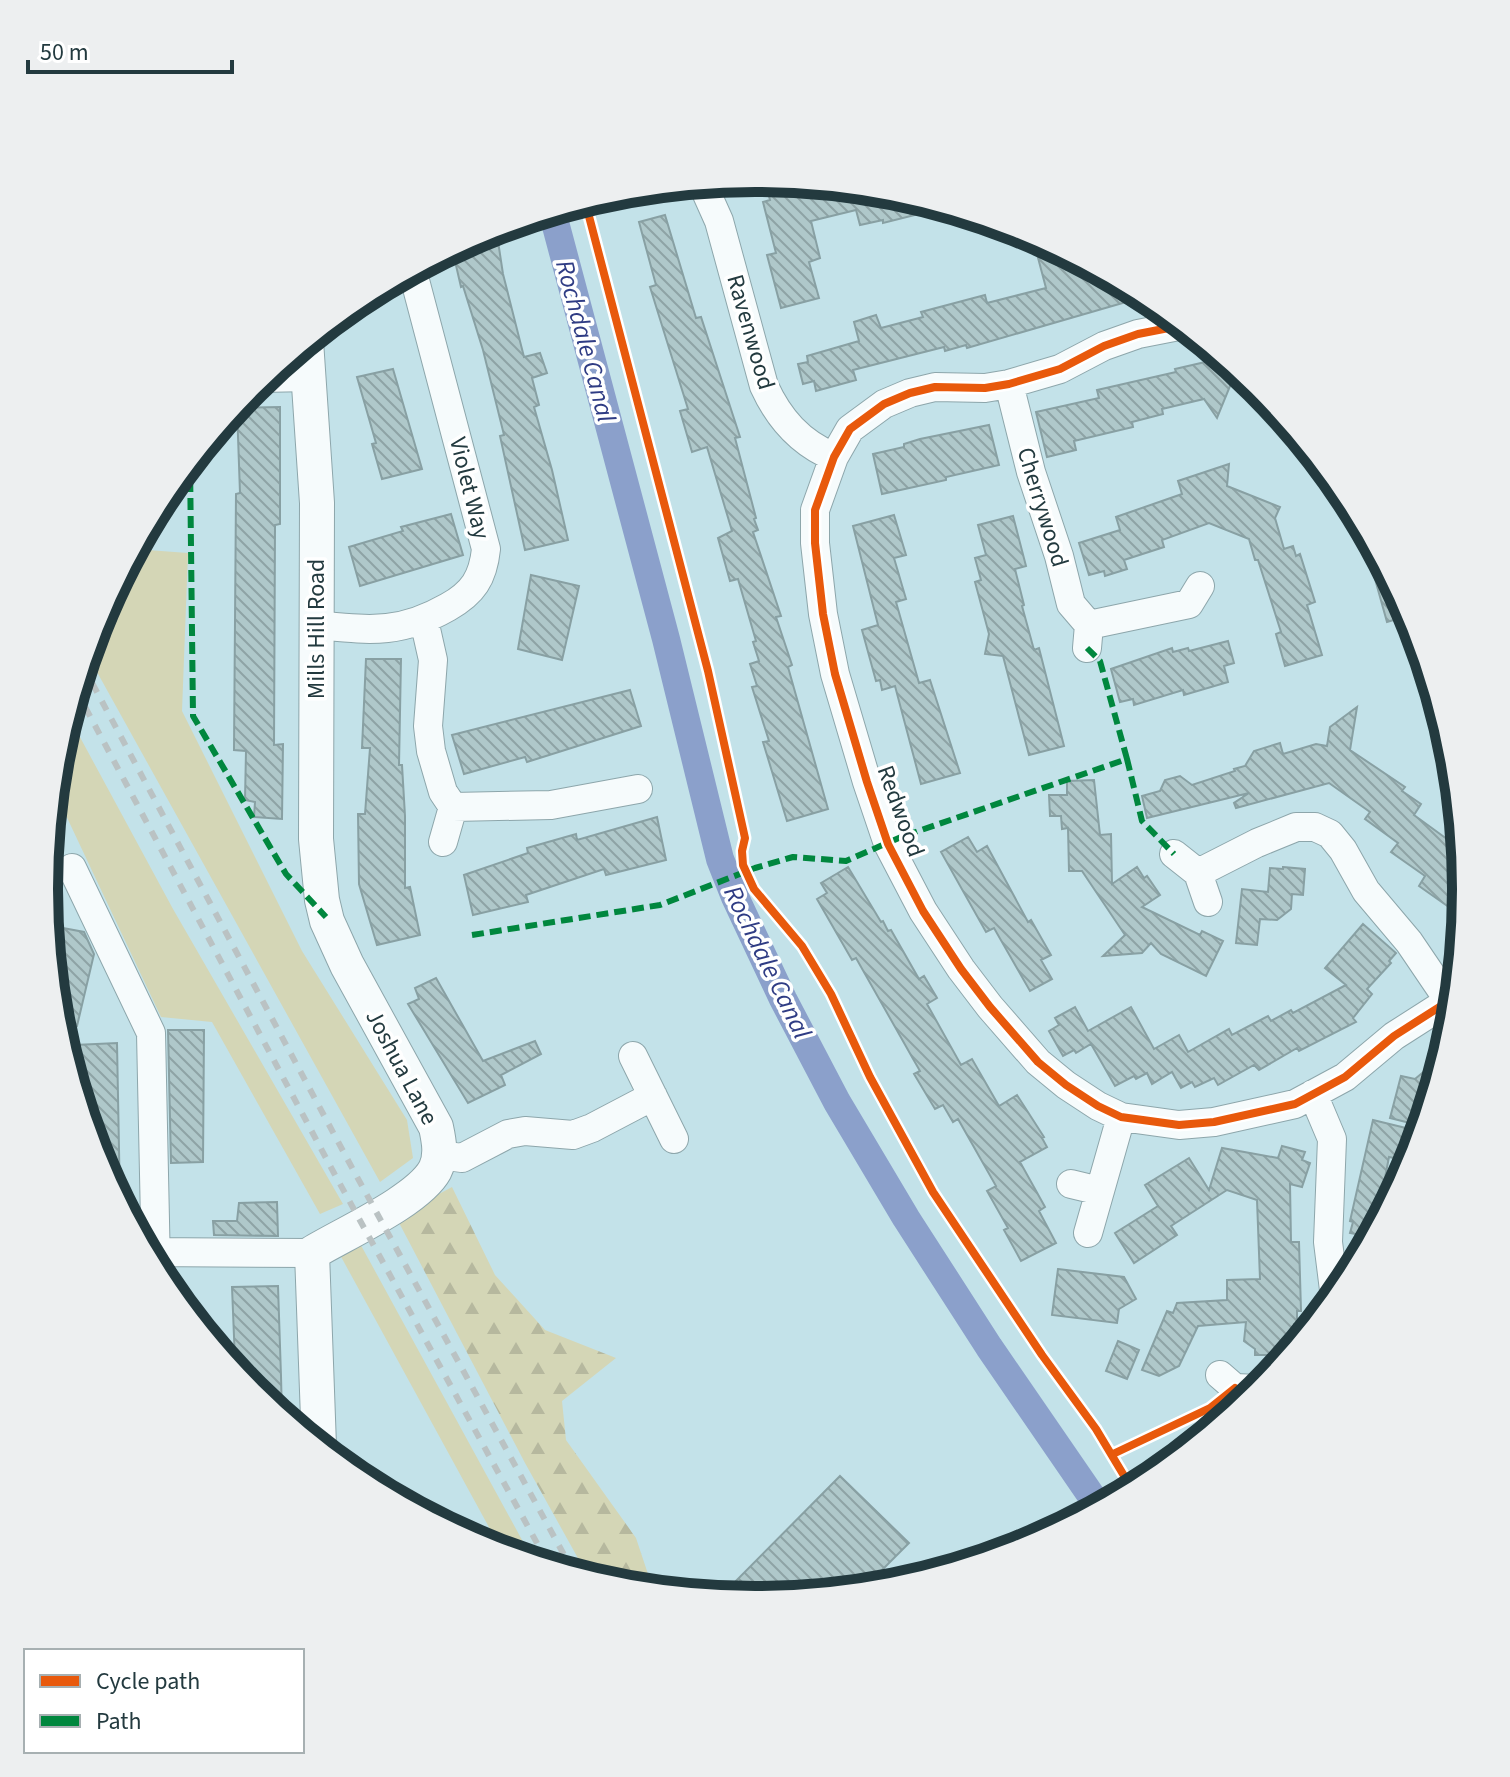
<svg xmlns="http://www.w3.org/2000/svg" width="1510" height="1777" font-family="'Source Sans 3',sans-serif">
<defs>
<pattern id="forest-firs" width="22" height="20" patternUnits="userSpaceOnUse" patternTransform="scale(2)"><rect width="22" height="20" fill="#d4d6b6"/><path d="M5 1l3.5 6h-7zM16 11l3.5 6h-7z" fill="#b6b89e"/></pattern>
<pattern id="building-back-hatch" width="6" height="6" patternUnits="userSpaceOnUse" patternTransform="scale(2)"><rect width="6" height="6" fill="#afc8ca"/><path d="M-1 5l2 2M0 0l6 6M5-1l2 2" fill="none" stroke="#8ea3a5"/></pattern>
</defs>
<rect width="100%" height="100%" fill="#c3e2e9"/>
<path fill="#d4d6b6" d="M134,549L188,553L182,711L302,951L407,1120L413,1158L380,1182L87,654L98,616Z
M68,715L173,909L343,1204L320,1214L212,1022L161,1017L54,790L58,749Z
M357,1238L533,1560L502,1551L339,1253Z"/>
<path fill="url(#forest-firs)" d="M452,1187L495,1275L545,1330L616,1358L562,1401L566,1440L636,1538L653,1589L616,1586L589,1578L525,1463L396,1217Z"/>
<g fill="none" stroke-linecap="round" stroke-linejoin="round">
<path stroke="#8ba0cb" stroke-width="28" d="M552,211L666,639L720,859L735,897L783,999L837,1102L906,1218L989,1347L1099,1507"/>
</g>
<path fill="url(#building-back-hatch)" stroke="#88a0a3" stroke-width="2" d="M764,178L894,191L947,207L883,223V220L860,225L856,210L811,221L820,258L809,262L819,298L781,308L767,255L776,253L763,202L770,200Z
M665,215L696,318L701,317L740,437L735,438L756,518L754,519L758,530L753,532L781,616L776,617L792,665L788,667L828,809L787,821L763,742L769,741L752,687L757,686L750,664L759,661L753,642L756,641L738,579L730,581L718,538L732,531L707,447L692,452L680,411L688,409L650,287L656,285L639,222Z
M496,228L503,274L524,357L540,353L547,373L532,378L539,405L534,407L552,470L568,540L525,550L500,436L504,435L483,350L463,286L461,287L452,248Z
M1037,254L1066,270L1086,263L1097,269L1098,274H1107L1147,296L967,348L966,345L945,351L944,347L853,370L856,380L816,391L814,381L803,384L798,364L808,362L807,356L859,341L854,322L876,315L881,328L923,317L921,312L985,295L987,303L1046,288Z
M1214,360L1217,371L1230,363L1237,369L1217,418L1204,399L1162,409L1163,414L1132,422L1133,427L1074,441L1076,450L1047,457L1036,412L1099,398L1097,390L1176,372L1175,369Z
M393,369L422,469L382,479L372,444L376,443L357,377Z
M280,407V524L275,525L274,745L283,744L282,819L254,817L255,802L245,800L246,751L234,750L236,494L240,493L237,408Z
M989,425L999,465L946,477V480L882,494L873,454L904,447V444L920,439Z
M1229,464L1227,486L1280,507L1275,518L1284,549L1293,546L1296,556L1300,554L1315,602L1307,605L1322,655L1285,666L1276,634L1281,632L1258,560H1255L1249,539L1209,523L1162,540L1164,547L1124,560L1127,569L1105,576L1104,571L1089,575L1079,543L1120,530L1116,517L1182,494L1178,481Z
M451,514L463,555L360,586L349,547L403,531L401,527Z
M894,515L906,555L894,558L906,599L896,602L919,683L930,680L960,773L921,784L895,686L882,690L880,680L876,681L862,630L878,625L853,526Z
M1013,516L1026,566L1015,569L1024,605L1022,606L1034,650L1039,648L1064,746L1029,755L1003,656L985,654L989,634L975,582L981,580L975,558L986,555L978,525Z
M1377,551L1409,612L1411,615L1387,622L1368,554Z
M531,575L579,586L562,660L518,649Z
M1228,641L1234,663L1224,666L1228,682L1184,695L1183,690L1134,705L1133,699L1120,702L1111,669L1172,648L1173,652L1188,648L1189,651Z
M366,659H401L399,765H402L405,816V888L410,887L420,935L377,945L359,884L358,814H365L370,748H362Z
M630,690L641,726L527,762L525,757L464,774L452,735Z
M1357,707L1350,750L1405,787L1402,791L1421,804L1414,815L1462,850L1466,889L1463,917L1419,886L1425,876L1391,852L1398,843L1365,819L1370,812L1329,783L1236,808L1234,803L1249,793L1147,818L1142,796L1160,791L1165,780L1180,776L1192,785L1235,771L1234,769L1245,766L1254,751L1280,743L1283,754L1316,744L1327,746L1330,727Z
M1094,780L1100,835L1111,834L1112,884L1137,867L1144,878L1147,876L1160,895L1142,907L1200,935L1202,931L1223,941L1206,976L1161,954L1151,943L1142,953L1103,956L1125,935L1082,871H1069L1068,828L1062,829L1061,816H1050L1049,795H1067V781Z
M657,817L666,860L606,875L604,869L526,895L528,902L473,915L464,875L528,853L527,848L576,834L577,840Z
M968,837L977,852L987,846L1028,922L1031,920L1051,955L1041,960L1052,979L1030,991L994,928L986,932L941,852Z
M848,867L881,922L883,921L888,931L891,930L919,979L924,976L937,998L927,1004L961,1065L972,1059L999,1106L1017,1095L1044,1137L1042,1138L1047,1147L1020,1162L1045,1207L1039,1211L1056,1243L1021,1261L1004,1230L1008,1228L987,1191L996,1186L958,1119L953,1122L943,1105L935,1109L914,1074L920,1071L912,1057L856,958L852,960L817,899L827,893L821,883Z
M1283,867L1305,869L1303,895L1292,894L1291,909L1277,920L1260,919L1257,945L1236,943L1242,889L1268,892L1270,868L1283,869Z
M1363,924L1396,953L1389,961L1391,963L1367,989L1372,994L1353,1018L1356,1022L1299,1051L1297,1048L1259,1070L1254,1065L1218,1085L1214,1078L1195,1087L1192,1082L1181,1088L1172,1072L1152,1084L1147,1073L1136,1079L1134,1076L1115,1086L1091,1044L1076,1053L1074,1050L1063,1056L1049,1031L1059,1025L1055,1018L1075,1007L1088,1031L1131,1007L1154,1049L1179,1035L1188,1052L1229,1029L1232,1035L1268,1016L1271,1021L1291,1010L1293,1013L1346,985L1325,968Z
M63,928L84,932L94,954L77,1026L57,1020L49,937Z
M436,978L483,1061L535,1041L541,1054L501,1075L505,1085L468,1103L408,1004L419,999L415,988Z
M168,1030H204L203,1162L171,1163Z
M117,1043L120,1202L98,1160L75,1084V1045Z
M1444,1055L1422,1126L1390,1118L1401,1076L1415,1079Z
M1373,1120L1406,1128L1399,1159L1389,1157L1379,1209L1385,1210L1371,1237L1350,1233L1353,1222L1350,1221Z
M1282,1146L1305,1152L1302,1160L1310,1163L1302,1187L1290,1184L1291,1242H1299L1301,1311H1297V1324H1294V1347L1270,1376L1269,1355H1255V1349L1244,1341L1246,1322L1198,1326L1179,1366L1159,1376L1142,1370L1167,1311L1173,1313L1177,1303L1227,1300V1280L1260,1279L1257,1200L1227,1190L1171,1226L1177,1235L1134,1263L1115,1233L1158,1206L1145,1185L1189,1158L1209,1190L1222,1148L1278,1158Z
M277,1202L278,1236L214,1235L213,1221H237L239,1203Z
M1058,1269L1124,1277L1136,1299L1119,1309L1117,1323L1052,1315Z
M278,1286L281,1376L282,1416L252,1391L243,1379L242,1361H235L232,1287Z
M1118,1341L1139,1350L1127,1379L1106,1371Z
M840,1476L909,1543L863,1589L755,1600L721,1596Z"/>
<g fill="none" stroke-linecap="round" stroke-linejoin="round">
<defs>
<path id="minor" d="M702,183L719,221L764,386C779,419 800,443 834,457
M1184,325L1138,334L1104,346L1060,369L1009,384L985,388L935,387L910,393L884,404L850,429L834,457L815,510V543L823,614L835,674L867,782L888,844L923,911L961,969L990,1007L1038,1062L1066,1085L1098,1106L1121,1117L1179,1125L1214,1122L1295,1104L1345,1077L1394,1036L1455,997
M261,378L310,377
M1009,384L1031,472L1059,556L1071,604L1089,625L1087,648
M424,620L433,660L428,726L431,751L443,792L453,807L551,805L638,789
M315,625C369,630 399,635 448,607C473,593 483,578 486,549L412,269
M1089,625L1189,604L1200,586
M443,842L453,807
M1174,854L1198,873L1208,902
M72,868L151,1033L156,1268
M1198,873L1257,843L1296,827H1315L1330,834L1343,850L1366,891L1409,942L1449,1001
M633,1056L674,1139
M1313,1094L1332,1139L1328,1242L1335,1298
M439,1155L462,1158L508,1134L525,1131L573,1135L592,1128L653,1096
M1071,1184L1100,1191
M1088,1233L1121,1117
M147,1252L312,1253
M1220,1375L1235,1388L1259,1389
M1229,1415L1235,1388"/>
<path id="tertiary" d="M306,341L317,503L316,839L322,900L327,921L347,965L436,1127C439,1141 442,1156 435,1170C418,1201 343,1234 312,1253L319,1446"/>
</defs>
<use href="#minor" stroke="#8da6ab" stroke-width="30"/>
<use href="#tertiary" stroke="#8da6ab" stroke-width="36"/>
<use href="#minor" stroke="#f6fbfc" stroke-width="28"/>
<use href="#tertiary" stroke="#f6fbfc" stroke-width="34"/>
<path stroke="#bac2c3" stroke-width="6" stroke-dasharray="10 10" stroke-linecap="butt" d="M83,666L350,1164L574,1573
M76,690L334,1173L549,1565"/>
<path stroke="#00873e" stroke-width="6" stroke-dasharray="12 6" stroke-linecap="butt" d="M190,462L193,716L286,874L326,917
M1087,648L1100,661L1127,759
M472,935L660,905L755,868L793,857L846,861L901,837L1127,759L1142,821L1174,854"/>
<defs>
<path id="cycleway" d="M585,201L708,671L745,838L742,851L743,865L754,889L802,946L831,994L870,1077L933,1192L1042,1355L1096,1429L1132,1489
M1184,325L1138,334L1104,346L1060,369L1009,384L985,388L935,387L910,393L884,404L850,429L834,457L815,510V543L823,614L835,674L867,782L888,844L923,911L961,969L990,1007L1038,1062L1066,1085L1098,1106L1121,1117L1179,1125L1214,1122L1295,1104L1345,1077L1394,1036L1455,997
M1113,1454L1210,1408L1235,1388"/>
</defs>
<use href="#cycleway" stroke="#fff" stroke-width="13"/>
<use href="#cycleway" stroke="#e8590c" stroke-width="8"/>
</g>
<g text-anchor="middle" stroke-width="7" stroke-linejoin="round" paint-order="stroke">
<g font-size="24" fill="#233a3f" stroke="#fff">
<text transform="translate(751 332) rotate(74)" y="8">Ravenwood</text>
<text transform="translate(470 488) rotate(76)" y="8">Violet Way</text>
<text transform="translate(1043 507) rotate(73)" y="8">Cherrywood</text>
<text transform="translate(316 629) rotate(-90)" y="8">Mills Hill Road</text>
<text transform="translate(901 811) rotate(70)" y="8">Redwood</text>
<text transform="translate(402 1067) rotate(62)" y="8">Joshua Lane</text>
</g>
<g font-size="26" font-style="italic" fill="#2f3c84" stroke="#fff">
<text transform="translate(586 341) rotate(75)" y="9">Rochdale Canal</text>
<text transform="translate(768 962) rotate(64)" y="9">Rochdale Canal</text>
</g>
</g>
<path d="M0 0H1510V1777H0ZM58 889a697 697 0 1 1 1394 0a697 697 0 1 1-1394 0Z" fill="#edeff0" fill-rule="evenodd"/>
<path fill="none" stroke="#233a3f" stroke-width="10" d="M58 889a697 697 0 1 1 1394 0a697 697 0 1 1-1394 0Z"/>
<rect x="24" y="1649" width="280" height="104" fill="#ffffff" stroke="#a7b0b2" stroke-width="2"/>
<rect x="40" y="1675" width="40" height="12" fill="#e8590c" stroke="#a7b0b2" stroke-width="2"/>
<text x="96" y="1689" font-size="24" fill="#233a3f">Cycle path</text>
<rect x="40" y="1715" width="40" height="12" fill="#00873e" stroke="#a7b0b2" stroke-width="2"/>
<text x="96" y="1729" font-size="24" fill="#233a3f">Path</text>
<path d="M28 60v12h204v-12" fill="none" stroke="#233a3f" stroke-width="4"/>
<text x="40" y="60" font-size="24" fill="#233a3f" stroke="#ffffff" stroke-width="6" paint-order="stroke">50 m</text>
</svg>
